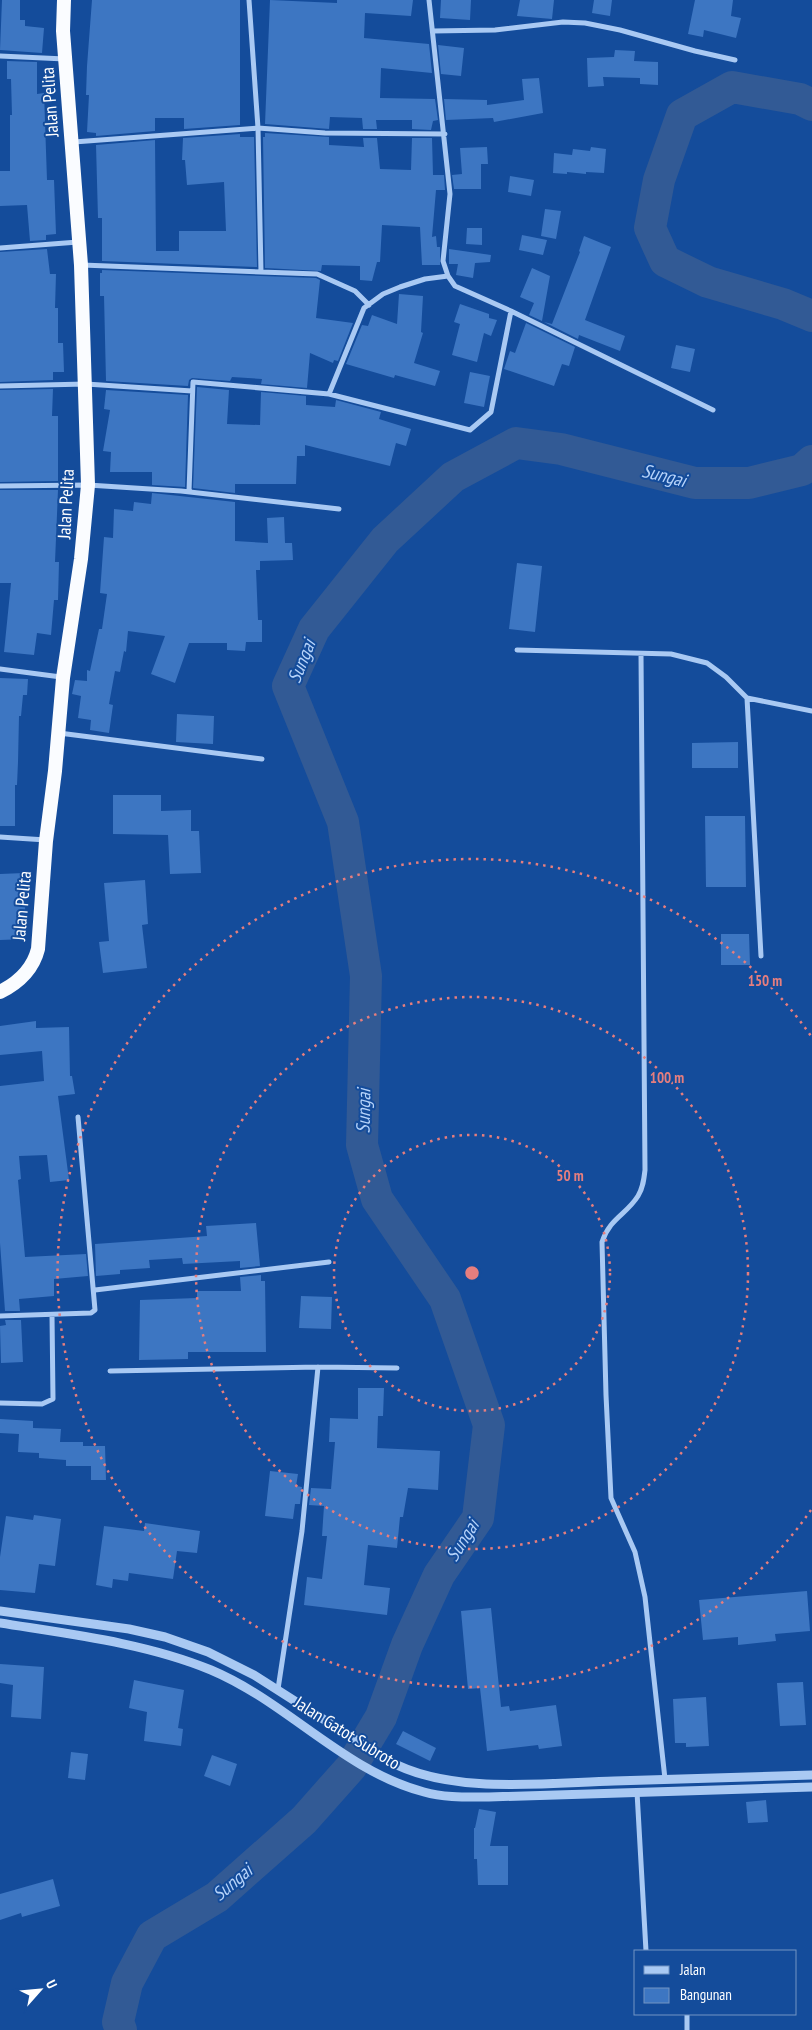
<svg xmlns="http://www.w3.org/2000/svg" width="812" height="2030" font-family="'PT Sans Narrow',sans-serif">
<rect width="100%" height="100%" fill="#144c9b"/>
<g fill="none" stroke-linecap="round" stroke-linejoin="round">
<path stroke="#325a95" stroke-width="32" d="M812,105L800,99L732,87L682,115L659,180L650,228L665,261L708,282L783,304L812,316
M121,2030L118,2022L127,1983L152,1936L217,1897L304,1820L351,1767L381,1717L407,1645L439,1575L478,1518L489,1425L445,1299L377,1199L362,1145L366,976L343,822L288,686L314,629L385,540L453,477L516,443L561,449L695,483H749L802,470L812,461"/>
</g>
<path fill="#3d76c2" d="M2,0H20V20H25V26L44,28L42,53L0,50Z
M92,0H240V125L184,129V118H155V131L96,136V133L87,132L89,95H86L87,66Z
M270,0L337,3V0H413L411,16L365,13L364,38L429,44L432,73L381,68L380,98L435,99L438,120L433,121L431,130L412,129V120H376L377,129H363L362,118L330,117L329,129L265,124Z
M441,0H471L470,20L440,18Z
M520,0H554L552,19L517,16Z
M594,0H612L610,16L592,13Z
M695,0H733L731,16L741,18L736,38L704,30L703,37L688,34Z
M438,45L464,48L461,76L441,74Z
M615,50L635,51L634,61L658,62V85L640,84V78L603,77L604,86L588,87L587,58L614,57Z
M7,61L37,62V94L44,93L47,180H54L56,234L46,235V240L30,241L27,205L0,206V171H10V115H12L11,79H7Z
M539,78L543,113L494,122L493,118L446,120L444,99L487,100V105L524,100L522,79Z
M265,133L329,137V145L364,147L363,138H377L380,169L411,170L412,138H432L433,175H444L445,190H436L432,237L436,236L437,247H440V265H422L420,227L382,225L380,262H377L372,281L360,280V266L322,265L321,271L265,268L263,137H265Z
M240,134V137H254L257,267L102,261V218H98L96,145L155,140L156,251H179V231H226L224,182L187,185L185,160H182L183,138Z
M487,147L488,164H481V189H454L452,175L462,174L460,148Z
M591,147L606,149L604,173L586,172V174L567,172V174L553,173L554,153L572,155L573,149L590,151Z
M510,176L534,180L531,196L508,192Z
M545,209L561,211L556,239L541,236Z
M467,228H482V245L466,244Z
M522,235L547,240L543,255L519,250Z
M584,236L611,247L585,320L625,336L620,351L579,335L578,339L544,322L552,324L580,252L579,251Z
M47,249L50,274H56L55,308H58V343H63L64,372H53V380L0,382V252Z
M449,249L491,255L490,262L475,263L473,278L456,275L458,264H449Z
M532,268L550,276L542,321L529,315L534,303L520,297Z
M102,270L316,278L320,280L316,318L353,323L338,361L334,360L333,363L310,353L307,388L261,384L262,379L232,377L230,381L192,378L189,380L188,386L106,381L104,296H100V273H102Z
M399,294L423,296L421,332L423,333L414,363L440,371L435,386L395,375L394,378L346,364L362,325L368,326L372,315L397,324Z
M460,304L489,314V318L497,320L491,336L484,333L477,362L452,355L460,324L454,322Z
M526,323L575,347L569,366L562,364L554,386L504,369L510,351L515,353Z
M676,345L695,349L690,372L671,368Z
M470,372L490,376L484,407L464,403Z
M197,387L229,390L227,424L260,425L261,392L306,396V405L335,407L336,400L381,412L379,419L411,429L406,446L396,443L390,466L305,445V456H297L296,484H235V493L193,488Z
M53,389L52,416H58V481L0,482V390Z
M106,390L188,395L185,487L152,485V472H110L111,452L103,451L110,410L104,409Z
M0,490H58L55,562H59L58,600H54L51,635L37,633L34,655L4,652L11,583H0Z
M152,493L235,502V541L268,543L267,518L284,517L285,543H292L293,560L260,561V570H256L258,620H262V642H246L245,651L227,650V643H189L175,683L151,674L165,636L128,631L126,652L124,651L120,672L115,671L109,704L113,705L109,733L90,730L91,720L78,718L81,696L72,694L75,680L87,681V670L90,671L99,629H102L107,594L100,593L104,537L113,538L114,509L133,511L134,502L151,504Z
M517,563L542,566L535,632L509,629Z
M0,678L28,679L27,695H23L21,716H19L18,762L17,785H15V826H0Z
M177,714L214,716L213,744L176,742Z
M738,742V768H692V743Z
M113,795H161V811L191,810V831H199L201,873L170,874L168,835L113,834Z
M705,816H745L746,887H706Z
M24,873L26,939L0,940V874Z
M145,880L148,924L142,925L147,968L103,973L99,942L109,941L104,883Z
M721,934H749L750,965H721Z
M36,1021V1028L69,1027L70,1076H72L75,1094L58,1096L69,1180L50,1182L47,1155L19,1156L21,1179L18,1180L25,1257L86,1254L88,1276L54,1279V1296L19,1299L20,1311H5L0,1243V1086L44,1081L42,1051L0,1055V1026Z
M256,1223L260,1266L240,1268V1261L183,1264L182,1258L149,1260L150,1268L120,1270V1274L96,1276L95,1244L207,1236L206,1226Z
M261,1275V1281H265L266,1352H188V1359L139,1360L140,1300L197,1298V1291H241L240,1277Z
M301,1296L332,1297L331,1329L299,1328Z
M5,1320H21L23,1362L1,1363L0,1326L6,1325Z
M358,1388H384L383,1416H378L377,1448L440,1451L438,1490L408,1488L403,1517H400L397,1548L368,1545L364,1585L390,1588L387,1615L304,1605L307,1577L322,1579L327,1536H322L324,1506L309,1505L311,1488L331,1489L335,1442H329L330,1418L358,1419Z
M0,1419L33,1421V1428L61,1429L60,1442H83V1446H105L106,1480H91V1466H66V1460L39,1458V1453L18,1452L19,1434L0,1433Z
M270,1471L298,1474L296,1486L302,1487L300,1504H295L293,1519L265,1516Z
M34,1515L61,1519L55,1566L39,1564L35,1593L0,1590V1557L6,1516L33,1520Z
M145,1523L200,1531L197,1553L177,1551L173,1579L129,1573L128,1581L113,1579L112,1588L96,1585L104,1526L144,1531Z
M807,1591L810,1631L775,1634L776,1641L738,1645V1637L703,1640L699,1600Z
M491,1608L501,1707L509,1706L510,1711L556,1705L562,1746L539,1749L538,1745L487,1751L480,1688L468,1689L461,1611Z
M0,1664L44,1667L41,1719L11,1717L13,1685L0,1683Z
M134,1680L184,1690L178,1728L183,1729L181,1746L144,1741L147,1712L129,1708Z
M803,1682L806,1725L780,1726L777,1683Z
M706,1697L709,1746L686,1747V1743H675L673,1699Z
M403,1731L436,1748L430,1761L396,1744Z
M71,1752L88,1754L85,1780L68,1778Z
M212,1755L237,1764L230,1786L204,1776Z
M766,1800L768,1822L748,1823L746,1802Z
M479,1809L496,1812L490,1846H508V1885H478L477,1859H474V1828H475Z
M53,1879L60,1906L22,1917L21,1913L0,1920V1894Z"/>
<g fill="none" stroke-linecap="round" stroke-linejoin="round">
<path stroke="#a9c9f3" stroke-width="5" d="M429,0L450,194L443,261L448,276L455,286L511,311L713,410
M433,31L495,30L563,22L585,23L620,30L695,51L735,60
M0,56L65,59
M74,142L258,128L325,133L445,134
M0,248L78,242
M82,265L261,272L258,128L249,0
M261,272L317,274L355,291L369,305
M0,386L86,384L192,391
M329,394L364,308L383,294L400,287L425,279L448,276
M0,486L88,485L181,491L339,509
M189,491L193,382L329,394L470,430L491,412L511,311
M517,650L671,654L707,663L726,677L747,698L812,711
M641,654L645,1170C644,1179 643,1188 638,1196C626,1215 610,1218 602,1242L606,1395L611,1498L635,1552L645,1597L665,1779
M0,669L61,677
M747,698L761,956
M59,733L262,759
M0,837L46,840
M95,1290L329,1262
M0,1316L91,1313L95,1310L78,1117
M110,1371L318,1367L397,1368
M0,1403L42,1404L53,1399L52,1315
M278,1689L302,1531L318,1367
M637,1792L646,1951
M687,2014V2030"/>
<path stroke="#a9c9f3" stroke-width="9" d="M0,1611L129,1629L165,1637L208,1652L254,1675L389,1761C451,1795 545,1783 614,1781C680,1779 746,1777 812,1775
M0,1623C69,1634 146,1643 211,1670C287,1702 344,1771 424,1792C445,1798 467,1797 489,1797L812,1787"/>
<path stroke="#fafcff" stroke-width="14" d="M0,992C18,983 33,969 38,949L46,841L55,771L63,678L81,559L88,485L81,265L63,31L64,0"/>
</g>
<g fill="none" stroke="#e67e7e" stroke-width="2.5" stroke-dasharray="2.5 5">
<circle cx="472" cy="1273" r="138"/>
<circle cx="472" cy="1273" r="276"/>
<path d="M811 1510A414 414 0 1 1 811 1036"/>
</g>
<g text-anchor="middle" stroke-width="4" stroke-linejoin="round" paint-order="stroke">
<g font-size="18" fill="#fff" stroke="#144c9b">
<text transform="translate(50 102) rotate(-94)" y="6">Jalan Pelita</text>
<text transform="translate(66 504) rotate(-87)" y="6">Jalan Pelita</text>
<text transform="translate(22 906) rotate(-85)" y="6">Jalan Pelita</text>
<text transform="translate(347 1733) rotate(32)" y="6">Jalan Gatot Subroto</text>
</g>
<g font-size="19" font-style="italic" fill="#b6d3fa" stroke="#144c9b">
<text transform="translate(664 475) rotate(14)" y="7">Sungai</text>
<text transform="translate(301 661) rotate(-68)" y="7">Sungai</text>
<text transform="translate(363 1111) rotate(-89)" y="7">Sungai</text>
<text transform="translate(462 1540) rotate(-58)" y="7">Sungai</text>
<text transform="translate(232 1882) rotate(-40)" y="7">Sungai</text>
</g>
</g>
<circle cx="472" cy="1273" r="8" fill="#e67e7e" stroke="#144c9b" stroke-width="2.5"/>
<g font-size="15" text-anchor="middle" font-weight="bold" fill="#e67e7e" stroke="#144c9b" stroke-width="4" stroke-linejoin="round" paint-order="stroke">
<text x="765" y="986">150 m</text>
<text x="667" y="1083">100 m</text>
<text x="570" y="1181">50 m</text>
</g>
<rect x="634" y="1950" width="162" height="65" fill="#144c9b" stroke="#7294c3"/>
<rect x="644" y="1966" width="25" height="8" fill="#a9c9f3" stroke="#7294c3"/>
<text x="680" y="1975" font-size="15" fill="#ffffff">Jalan</text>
<rect x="644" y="1988" width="25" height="15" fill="#3d76c2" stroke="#7294c3"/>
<text x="680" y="2000" font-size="15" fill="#ffffff">Bangunan</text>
<g transform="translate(40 1990) rotate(63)" stroke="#144c9b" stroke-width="4" paint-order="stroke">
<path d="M0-4L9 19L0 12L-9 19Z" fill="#ffffff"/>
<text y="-8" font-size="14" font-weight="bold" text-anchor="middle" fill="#ffffff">U</text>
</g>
</svg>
